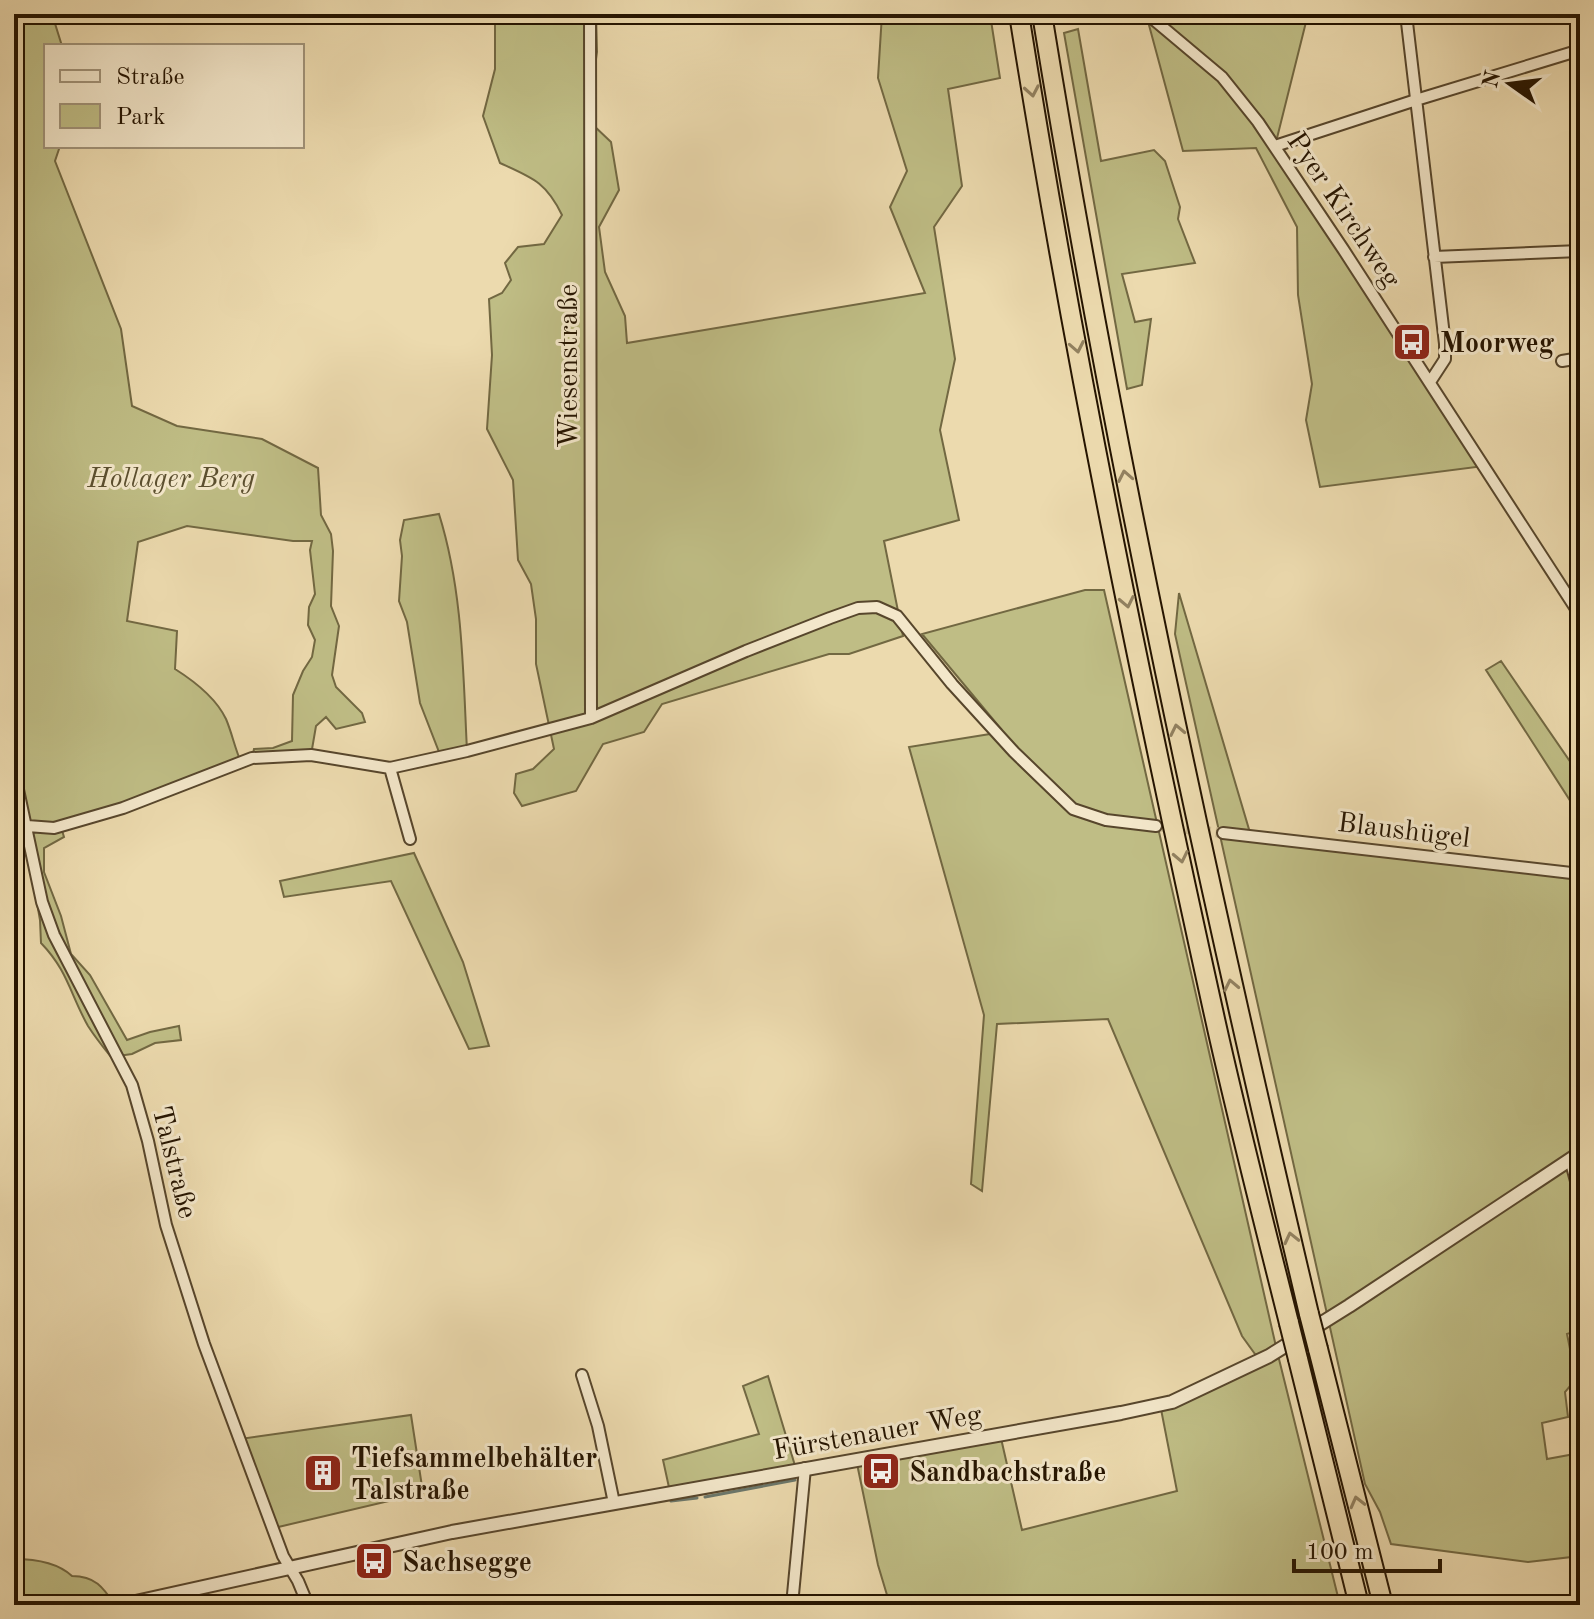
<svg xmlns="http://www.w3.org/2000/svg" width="1594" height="1619" font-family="'Old Standard TT',serif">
<rect width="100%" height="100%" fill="#ecdaae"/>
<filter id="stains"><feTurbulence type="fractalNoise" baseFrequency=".0025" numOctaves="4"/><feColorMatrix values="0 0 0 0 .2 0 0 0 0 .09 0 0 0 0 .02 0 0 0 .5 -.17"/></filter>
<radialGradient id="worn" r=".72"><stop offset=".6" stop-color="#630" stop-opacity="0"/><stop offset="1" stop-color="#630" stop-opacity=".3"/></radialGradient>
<path fill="#bfbd85" stroke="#726842" stroke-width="2" d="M14,14H52L62,46H46V146H60L55,161L121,329L132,406L177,426L262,439L318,468L321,515L331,534L333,551L331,606L339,626L332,675L336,687L362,713L365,722L336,729L326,717L316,726L311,755L252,758L254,749L273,748L292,741L293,695L303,671L312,657L315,640L308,625L309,607L315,594L310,550L312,541H293L187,526L138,542L127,621L177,631L175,669C194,681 216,698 226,719C232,733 235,749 241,762L61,827L64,837L44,848V872L61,916L71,954L90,975L127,1040L150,1032L179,1026L181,1040L155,1043L132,1054L111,1057C103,1047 95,1037 88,1026C70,994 68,971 41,943L40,920L14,771Z
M495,14H596L597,52L591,94V123L611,142L619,190L599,227L605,272L625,316L627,343L925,293L890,207L907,171L878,78L882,14H990L1000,78L948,89L962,186L934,227L955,359L940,430L959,520L884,541L903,636L849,654H829L662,704L644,732L603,744L576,791L522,806L514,793L516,774L533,769L554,749L536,664V619L531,584L518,560L513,480L487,429L492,355L489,299L502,293L511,280L505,263L518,247L544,244L562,215C546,182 533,178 500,163L483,116L495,69Z
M1146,14H1308L1275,146L1484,466L1320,487L1306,420L1312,384L1298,295L1297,227L1256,148L1183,151Z
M1078,29L1101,161L1154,150L1165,161L1180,207L1178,219L1195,263L1122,274L1135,322L1151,319L1142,385L1127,389L1064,33Z
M439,514C463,591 463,671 467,751L441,757L420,703L407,622L399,601L402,556L400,540L404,520Z
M1085,590H1104L1277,1351L1340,1605H890L878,1565L856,1459L1000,1434L1022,1530L1177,1491L1160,1404L1267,1355L1255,1354L1242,1336L1108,1019L997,1024L982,1191L971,1184L984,1015L909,747L990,734L1001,729L922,634Z
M1179,593L1251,836L1580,874V1330L1567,1334L1576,1379L1565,1392L1568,1417L1542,1423L1547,1459L1580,1453V1556L1528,1562L1391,1544L1380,1512L1365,1484L1175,634Z
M1501,661L1580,776V816L1486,670Z
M414,853L463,962L489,1046L469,1049L391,881L284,897L280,881Z
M768,1376L796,1469L670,1492L663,1460L759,1434L743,1386Z
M411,1415L423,1493L274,1528L240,1439Z
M14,1559C34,1559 58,1563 72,1576C95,1576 103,1587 115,1605H14Z"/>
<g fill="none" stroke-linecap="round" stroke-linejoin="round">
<path stroke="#6b776b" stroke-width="3" d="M705,1497L795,1480
M671,1501L697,1498"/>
<path stroke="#cebc94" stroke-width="10" stroke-dasharray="10 5" stroke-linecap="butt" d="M1156,826L1223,833"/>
<defs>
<path id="minor" d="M590,14L591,718
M1147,14L1222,77L1258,122L1343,249L1580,615
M1406,14L1445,344V359L1430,382
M1275,146L1416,100L1580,50
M1434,257L1580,251
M1562,361L1580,358
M390,768L410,839
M14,771L42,902L54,935L132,1085L148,1141L166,1225L204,1344L283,1556L298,1581L308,1605
M14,825L54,828L123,808L252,758L311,755L390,768L467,751L591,718L746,651L830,618L858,608L877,607L897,616L952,684L1014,752L1073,809L1106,820L1156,826
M1223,833L1580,874
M1570,1159L1580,1196
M582,1375L598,1426L614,1503
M792,1605L805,1468"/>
<path id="tertiary" d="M122,1605L452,1532L1121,1413L1172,1402L1269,1356L1349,1306L1580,1153"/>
<path id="motorway" d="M1019,14C1072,348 1140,680 1213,1010C1236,1115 1263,1219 1289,1323
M1042,14C1113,451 1207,883 1309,1314
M1318,1349L1383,1605
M1298,1359L1359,1605"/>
</defs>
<use href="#minor" stroke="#57462c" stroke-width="14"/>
<use href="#tertiary" stroke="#57462c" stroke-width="16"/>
<use href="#motorway" stroke="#251400" stroke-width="22"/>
<use href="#minor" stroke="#f3e7ca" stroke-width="10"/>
<use href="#tertiary" stroke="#f3e7ca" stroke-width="12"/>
<use href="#motorway" stroke="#ecdaae" stroke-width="18"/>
<defs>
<path id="motorway-bridge" d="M1309,1314L1318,1349
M1289,1323L1298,1359"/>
</defs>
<use href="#motorway-bridge" stroke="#251400" stroke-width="22" stroke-linecap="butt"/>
<use href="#motorway-bridge" stroke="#ecdaae" stroke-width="18"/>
</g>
<defs><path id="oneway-chevron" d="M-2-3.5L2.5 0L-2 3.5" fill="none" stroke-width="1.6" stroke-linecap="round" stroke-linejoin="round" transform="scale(2)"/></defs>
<g stroke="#928160">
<use href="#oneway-chevron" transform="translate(1032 91) rotate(80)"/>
<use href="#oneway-chevron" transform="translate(1077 347) rotate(79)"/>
<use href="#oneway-chevron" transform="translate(1125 476) rotate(-101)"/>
<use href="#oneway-chevron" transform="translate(1127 602) rotate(78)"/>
<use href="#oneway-chevron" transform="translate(1177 730) rotate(-102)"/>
<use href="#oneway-chevron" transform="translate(1181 857) rotate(78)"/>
<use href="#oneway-chevron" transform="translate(1231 985) rotate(-102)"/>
<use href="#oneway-chevron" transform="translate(1291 1238) rotate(-103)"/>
<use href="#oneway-chevron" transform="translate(1357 1502) rotate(-104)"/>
</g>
<defs>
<symbol id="bus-square" viewBox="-11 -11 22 22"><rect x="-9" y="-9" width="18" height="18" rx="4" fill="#8f2418" stroke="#f3e7ca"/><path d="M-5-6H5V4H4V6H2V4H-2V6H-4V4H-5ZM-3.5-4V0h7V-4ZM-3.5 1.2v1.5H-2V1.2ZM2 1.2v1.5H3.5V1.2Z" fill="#fff"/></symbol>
<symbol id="building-square" viewBox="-11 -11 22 22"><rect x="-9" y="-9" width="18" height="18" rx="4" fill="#8f2418" stroke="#f3e7ca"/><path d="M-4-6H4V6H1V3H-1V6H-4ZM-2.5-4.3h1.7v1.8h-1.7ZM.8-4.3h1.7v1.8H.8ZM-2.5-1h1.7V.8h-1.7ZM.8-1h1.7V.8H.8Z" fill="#fff"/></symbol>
</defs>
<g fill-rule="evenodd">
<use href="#bus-square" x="1390" y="320" width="44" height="44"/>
<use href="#bus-square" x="859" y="1449" width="44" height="44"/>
<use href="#building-square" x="301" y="1451" width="44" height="44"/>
<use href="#bus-square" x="352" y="1539" width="44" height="44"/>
</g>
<g text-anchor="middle" stroke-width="6" stroke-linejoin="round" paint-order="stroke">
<g font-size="28" fill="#251400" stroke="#f3e7ca">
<text transform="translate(1345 209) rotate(56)" y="10">Pyer Kirchweg</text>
<text transform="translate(567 366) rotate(-90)" y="10">Wiesenstraße</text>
<text transform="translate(1404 829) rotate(7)" y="10">Blaushügel</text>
<text transform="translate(176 1162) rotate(76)" y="10">Talstraße</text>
<text transform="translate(877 1431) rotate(-10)" y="10">Fürstenauer Weg</text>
</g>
<g font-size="28" font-weight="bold" fill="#251400" stroke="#f3e7ca" text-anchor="start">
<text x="1440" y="352">Moorweg</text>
<text x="351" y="1467">Tiefsammelbehälter<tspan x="351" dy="32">Talstraße</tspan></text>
<text x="909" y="1481">Sandbachstraße</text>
<text x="402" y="1571">Sachsegge</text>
</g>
<g font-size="28" font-style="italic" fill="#5b4f2f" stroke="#f3e7ca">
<text x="171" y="487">Hollager Berg</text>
</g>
</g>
<rect width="1594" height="1619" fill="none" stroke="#ecdaae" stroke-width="48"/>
<rect x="16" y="16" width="1562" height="1587" fill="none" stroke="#251400" stroke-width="4"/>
<rect x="24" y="24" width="1546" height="1571" fill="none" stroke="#251400" stroke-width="2"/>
<rect x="44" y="44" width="260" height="104" fill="#f3e7ca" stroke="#a19379" stroke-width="2"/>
<rect x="60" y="70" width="40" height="12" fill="#f3e7ca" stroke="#a19379" stroke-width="2"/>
<text x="116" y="84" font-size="24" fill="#251400">Straße</text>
<rect x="60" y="104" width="40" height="24" fill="#bfbd85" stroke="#a19379" stroke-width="2"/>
<text x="116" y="124" font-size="24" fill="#251400">Park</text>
<g transform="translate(1510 84) rotate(284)" stroke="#f3e7ca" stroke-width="6" paint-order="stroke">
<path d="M0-6L14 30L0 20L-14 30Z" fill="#251400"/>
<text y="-12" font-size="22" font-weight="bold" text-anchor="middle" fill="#251400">N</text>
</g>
<path d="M1294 1559v12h146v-12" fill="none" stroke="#251400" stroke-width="4"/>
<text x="1306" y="1559" font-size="24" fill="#251400" stroke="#f3e7ca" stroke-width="6" paint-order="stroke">100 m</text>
<rect width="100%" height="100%" filter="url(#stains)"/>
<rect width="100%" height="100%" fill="url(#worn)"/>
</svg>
